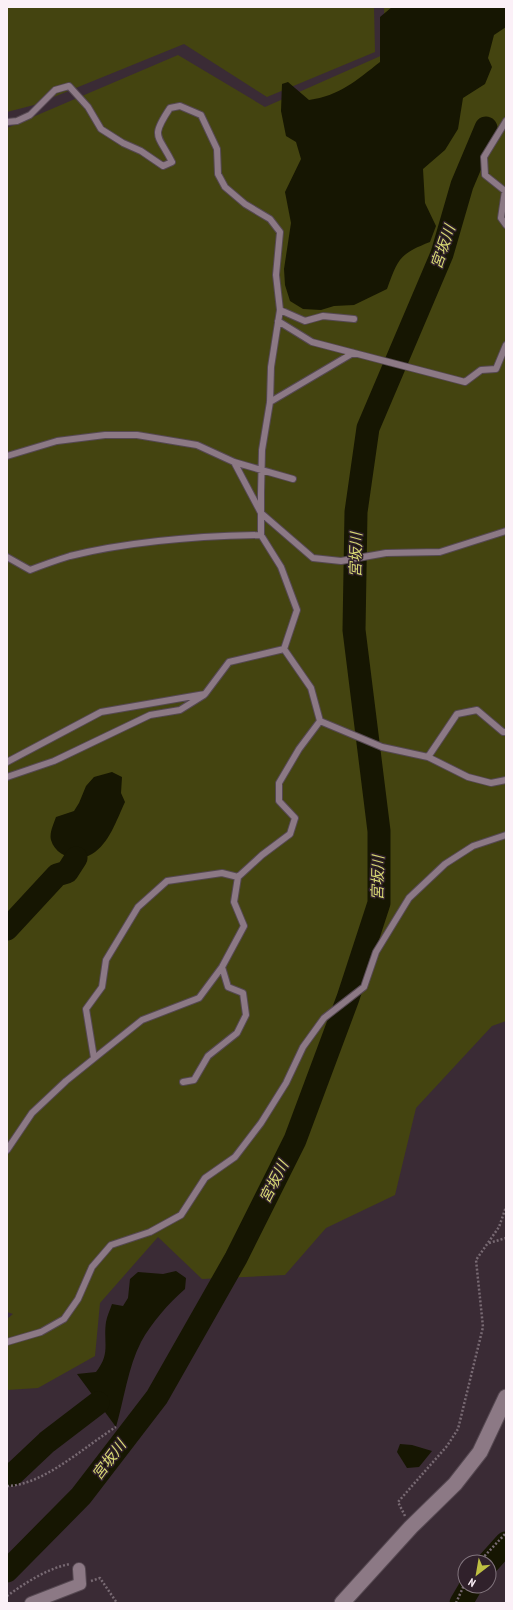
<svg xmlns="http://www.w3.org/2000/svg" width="513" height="1610" font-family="'PT Sans Narrow','Noto Sans JP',sans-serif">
<rect width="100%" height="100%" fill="#3a2b35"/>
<path fill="#444410" d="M7,7H374L375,52L267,97L184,44L34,105L7,112Z
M384,7H506V1021L492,1026L416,1108L395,1195L326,1228L285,1275L202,1279L158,1237L100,1303L95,1356L38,1388L7,1390V1319L13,1314L7,1312V128L178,55L265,107L385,54Z"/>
<path fill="#161602" d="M392,7H506V27L494,35L488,58L492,67L485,84L463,98L458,129L445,150L423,169L425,203L436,226L430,242C399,254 398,259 387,289L354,305L334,306L321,310L303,309L290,301L285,285L284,269L291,223L285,192L301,159L296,142L286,136L281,111L282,84L288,82L309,100C339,96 357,80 380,62V17Z
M112,772L122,777L121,793L125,802C117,819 109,844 92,854C78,863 56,857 51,840C49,833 54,823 56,817L74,811L79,803L86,786L94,777Z
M176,1271L186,1278L185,1289C168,1304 152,1322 141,1342C128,1367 124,1400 116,1427L77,1374L96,1372C111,1353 103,1343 106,1322C107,1316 110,1310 112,1304L123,1306L128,1298L130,1279L138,1272L163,1274Z
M400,1444L412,1445L432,1451L419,1467L407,1468L397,1452Z"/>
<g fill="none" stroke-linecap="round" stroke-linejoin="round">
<path stroke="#161602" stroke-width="23" d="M7,929L57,875L67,872L76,858
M7,1474L12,1475L47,1442L98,1403
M489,1562L506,1543
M7,1571L81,1496L157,1397L236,1258L295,1140L348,998L379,903V831L354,630L356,512L368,428L442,254L462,185L486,128
M461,1603L471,1586"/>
<defs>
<path id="service" d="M506,121L484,157L485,175L505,191L501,218L506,225
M7,122L17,121L30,115L55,90L69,86L88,107L101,129L123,143L141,151L163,166L172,162C158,134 150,138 170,108L180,106L201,115L217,149L218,174L225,187L245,204L270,219L280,232L276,275L280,310L271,367L270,402L262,450L261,493V535L281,567L297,610L284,649L311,688L320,721L299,749L279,783V801L295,818L290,834L262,855L238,877L234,902L244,926L222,967L199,998L142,1020L102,1052L66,1081L32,1113L7,1150
M280,310L305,321L323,316L354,319
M278,321L312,342L465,382L481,370L496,369L506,345
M270,402L353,353
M7,456L57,441L105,435H137L197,445L234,462
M293,479L234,462L261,513L313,558L341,561L386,553L440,552L506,531
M7,557L30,570C43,565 57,560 70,556C132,541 198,536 261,535
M320,721L382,747L428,757
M506,732H503L477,710L457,714L428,757L468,777L491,783L506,780
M7,762L101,712L205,694L229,662L284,649
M7,777L54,761L150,715L180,710L204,695
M94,1058L86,1009L102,987L106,960L138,907L167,881L222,873L238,877
M183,1082L194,1080L208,1056L237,1033L246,1015L243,993L228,987L222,967
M7,1342L41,1332L64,1319L78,1299L92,1267L111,1245L150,1232L181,1215L205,1178L235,1157L261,1123L286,1083L303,1047L324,1018L364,987L376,952L409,898L445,864L473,846L506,835"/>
<path id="minor" d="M31,1603L80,1584L79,1569"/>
<path id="tertiary" d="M342,1603L411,1527L455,1484L480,1452L506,1397"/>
</defs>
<use href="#service" stroke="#554851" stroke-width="8"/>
<use href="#minor" stroke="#554851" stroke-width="14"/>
<use href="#tertiary" stroke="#554851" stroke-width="17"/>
<path stroke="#786a73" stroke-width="2.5" stroke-dasharray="2 2" stroke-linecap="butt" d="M489,1243L506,1238
M7,1486C44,1485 85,1446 116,1427
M405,1516L398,1502L447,1446L458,1429L483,1327L476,1260L499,1227L506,1207
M479,1562L506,1533
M91,1581L100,1578L117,1603
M7,1596C25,1583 48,1568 70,1564
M456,1603L465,1583"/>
<use href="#service" stroke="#8c7985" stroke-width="6"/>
<use href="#minor" stroke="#8c7985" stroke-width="12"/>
<use href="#tertiary" stroke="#8c7985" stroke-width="15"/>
</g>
<g text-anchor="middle" stroke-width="3" stroke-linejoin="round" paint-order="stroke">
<g font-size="15" font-style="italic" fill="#d7d873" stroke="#30212b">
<text transform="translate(443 247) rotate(-71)" y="5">宮坂川</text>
<text transform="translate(356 555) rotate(-89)" y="5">宮坂川</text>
<text transform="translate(378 878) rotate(-89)" y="5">宮坂川</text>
<text transform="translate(274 1182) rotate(-63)" y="5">宮坂川</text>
<text transform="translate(109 1460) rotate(-53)" y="5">宮坂川</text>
</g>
</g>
<rect width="513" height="1610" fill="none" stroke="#fbf0f7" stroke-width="16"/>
<g transform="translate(477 1574) rotate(211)"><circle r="19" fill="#30212b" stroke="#81747d"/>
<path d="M0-3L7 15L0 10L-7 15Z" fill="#bebf42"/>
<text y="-6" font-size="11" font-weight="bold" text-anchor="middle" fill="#fbf0f7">N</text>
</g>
</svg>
